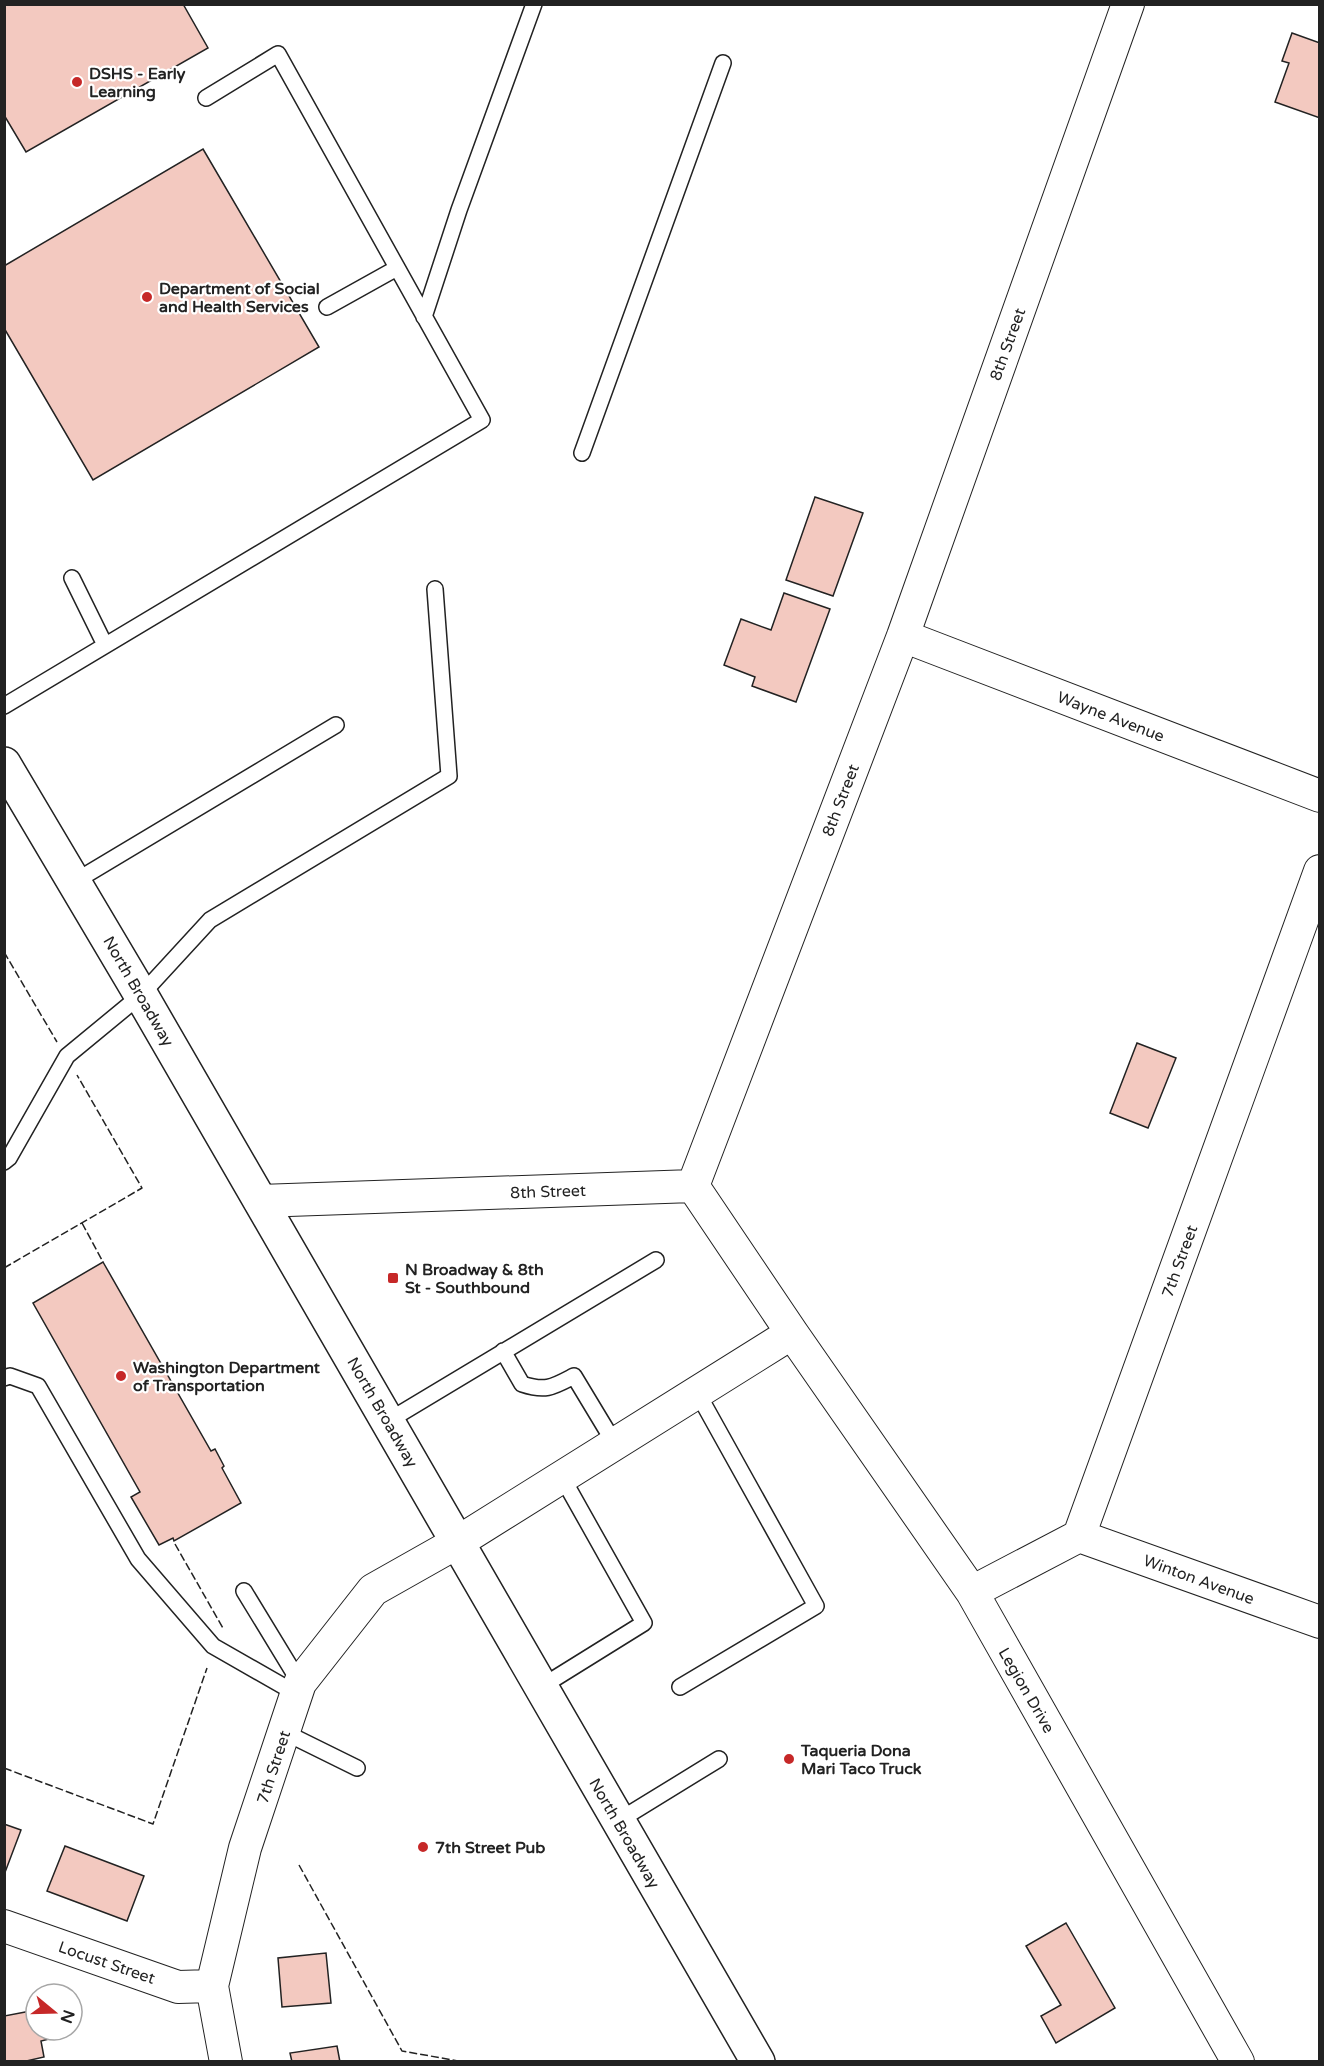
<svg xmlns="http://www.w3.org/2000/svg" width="1324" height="2066" font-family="'Varela Round',sans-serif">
<rect width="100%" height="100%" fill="#fff"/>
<path fill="#f3c9c0" stroke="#222" stroke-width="1.5" d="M4,4H183L208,48L26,152L4,115Z
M1292,33L1320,43V118L1275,102L1289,63L1282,61Z
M203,149L319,347L93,480L4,328V266Z
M815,497L863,513L833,596L786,580Z
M784,593L830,609L796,702L752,686L755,677L724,665L741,619L771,630Z
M1137,1043L1176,1058L1148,1128L1110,1113Z
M103,1262L211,1451L215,1449L224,1466L222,1468L241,1503L174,1541L173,1538L159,1545L131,1497L140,1492L33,1303Z
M4,1824L21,1830L4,1875Z
M65,1846L144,1876L127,1921L47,1891Z
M1066,1923L1115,2008L1056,2043L1041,2016L1061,2005L1026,1946Z
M326,1953L331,2003L282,2007L278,1958Z
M36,2010V2030H56L57,2037L41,2041L44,2057L22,2062H4V2016Z
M337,2046L340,2062H292L290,2053Z"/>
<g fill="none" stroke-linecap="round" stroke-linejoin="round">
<defs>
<path id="lane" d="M327,307L397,268
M424,317L459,210L534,4
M582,453L723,63
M72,578L105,645
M4,706L482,420L278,54L206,98
M74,882L336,725
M4,1162L9,1158L67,1056L141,995L210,920L449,776L435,589
M503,1351L522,1384C546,1392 553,1387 574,1376L615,1444
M4,1378L10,1376L38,1386L138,1559L213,1646L297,1694
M388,1421L656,1260
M244,1591L300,1683
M541,1687L644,1623L562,1477
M680,1687L816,1606L697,1392
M284,1732L357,1768
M618,1821L719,1759"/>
<path id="street" d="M903,636L1320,796
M693,1186L792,1333L972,1592L1238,2062
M260,1201L693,1186L903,636L1128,4
M1079,1536L1320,1622
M972,1592L1079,1536L1320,871
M4,1926L178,1987L212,1986
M226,2062L212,1986L245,1848L300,1683L373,1590L458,1542L792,1333"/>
<path id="primary" d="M4,764L141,995L758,2062"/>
</defs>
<use href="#lane" stroke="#222" stroke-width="18"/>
<use href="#street" stroke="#222" stroke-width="34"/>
<use href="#primary" stroke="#222" stroke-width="36"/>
<use href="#lane" stroke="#fff" stroke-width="15"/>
<use href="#street" stroke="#fff" stroke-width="32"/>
<use href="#primary" stroke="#fff" stroke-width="33"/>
<path stroke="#222" stroke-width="1.5" stroke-dasharray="8 3" stroke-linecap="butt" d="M4,952L57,1042
M82,1223L103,1262
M4,1268L142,1188L77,1075
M175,1544L224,1630
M4,1768L153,1824L207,1668
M299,1865L402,2051L464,2062"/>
</g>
<g fill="#c62828" stroke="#fff" stroke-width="2">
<circle cx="77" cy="82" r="6"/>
<circle cx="147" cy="297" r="6"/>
<rect x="387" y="1272" width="12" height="12" rx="3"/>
<circle cx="121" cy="1376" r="6"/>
<circle cx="789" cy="1759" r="6"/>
<circle cx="423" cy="1847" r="6"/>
</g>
<g text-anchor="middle" stroke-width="4.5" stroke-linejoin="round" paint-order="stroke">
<g font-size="16" font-weight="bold" fill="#222" stroke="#fff" text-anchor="start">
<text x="89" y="79">DSHS - Early<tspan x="89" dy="18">Learning</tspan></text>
<text x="159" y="294">Department of Social<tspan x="159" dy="18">and Health Services</tspan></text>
<text x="405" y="1275">N Broadway &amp; 8th<tspan x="405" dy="18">St - Southbound</tspan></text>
<text x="133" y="1373">Washington Department<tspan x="133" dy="18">of Transportation</tspan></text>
<text x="801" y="1756">Taqueria Dona<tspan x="801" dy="18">Mari Taco Truck</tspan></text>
<text x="435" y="1853">7th Street Pub</text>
</g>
<g font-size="16" fill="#222" stroke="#fff">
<text transform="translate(1007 344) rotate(-70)" y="6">8th Street</text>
<text transform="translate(1111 716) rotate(21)" y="6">Wayne Avenue</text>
<text transform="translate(840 800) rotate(-69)" y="6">8th Street</text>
<text transform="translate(139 991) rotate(60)" y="6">North Broadway</text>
<text transform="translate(548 1191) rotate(-2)" y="6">8th Street</text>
<text transform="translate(1179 1261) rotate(-70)" y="6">7th Street</text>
<text transform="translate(383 1412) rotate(60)" y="6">North Broadway</text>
<text transform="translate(1199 1579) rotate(20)" y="6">Winton Avenue</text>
<text transform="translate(1027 1690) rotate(60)" y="6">Legion Drive</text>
<text transform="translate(273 1767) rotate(-72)" y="6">7th Street</text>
<text transform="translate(625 1833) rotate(60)" y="6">North Broadway</text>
<text transform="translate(107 1962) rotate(19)" y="6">Locust Street</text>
</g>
</g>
<rect width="1324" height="2066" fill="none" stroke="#222222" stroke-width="12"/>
<g transform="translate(54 2012) rotate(109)"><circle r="28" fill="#ffffff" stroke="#a7a7a7" stroke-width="1.5"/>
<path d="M0-4.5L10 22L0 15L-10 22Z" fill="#c62828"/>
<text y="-9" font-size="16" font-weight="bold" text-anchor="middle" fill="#222222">N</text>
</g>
</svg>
